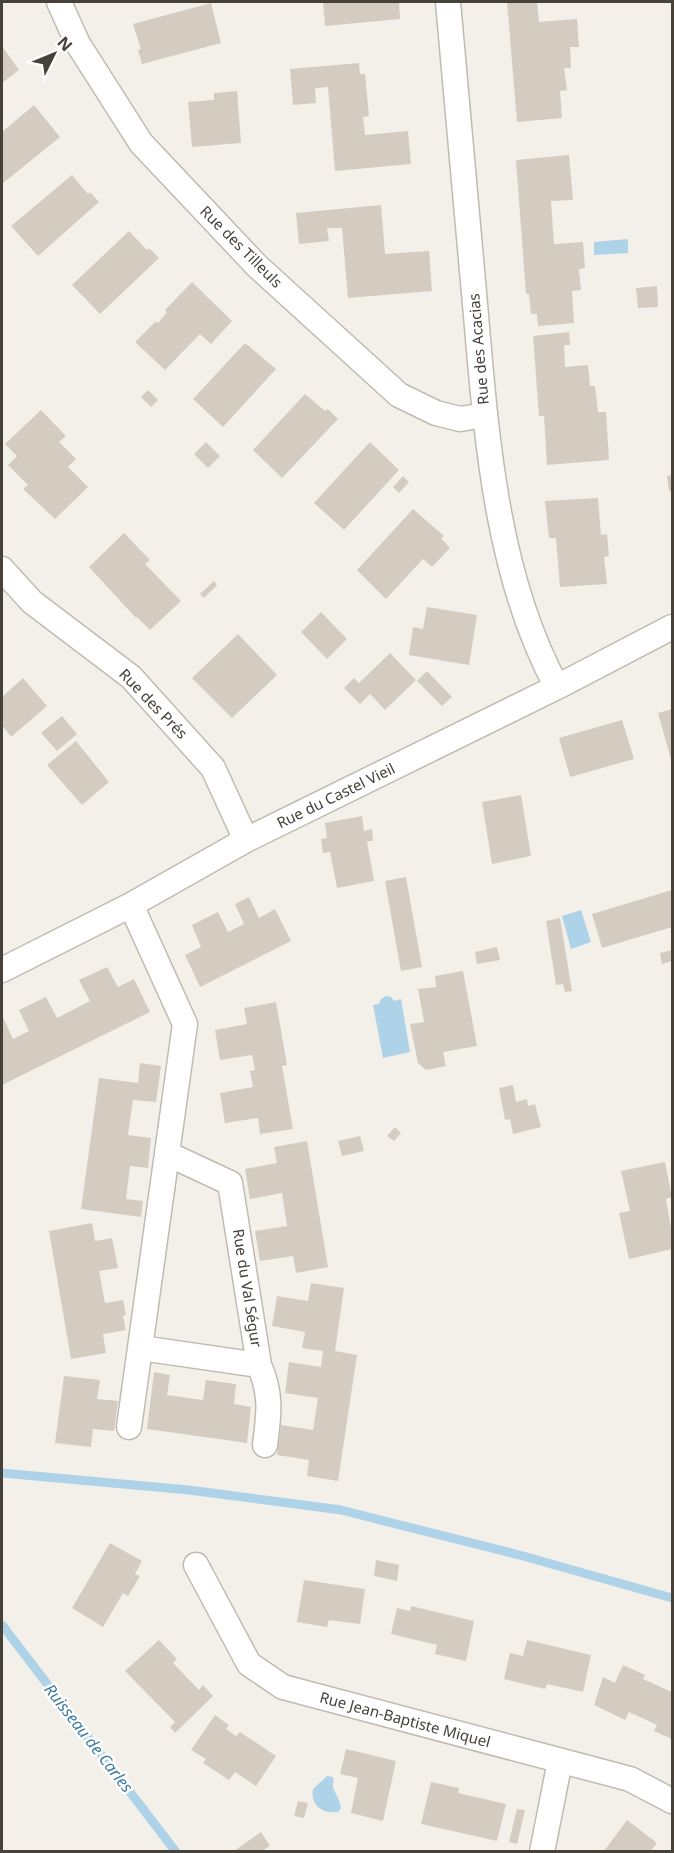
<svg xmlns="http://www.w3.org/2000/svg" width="674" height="1853" font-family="'Noto Sans',sans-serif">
<rect width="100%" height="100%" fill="#f3f0ea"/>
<path fill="#aed3e8" d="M628,239V253L594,255V242Z
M581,910L591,942L571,949L562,916Z
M386,996L391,997L394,1001L401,999L410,1052L383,1058L373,1005L379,1004L381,999Z
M327,1776L333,1777C334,1780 333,1783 333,1786C333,1790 340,1800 341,1808L338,1812C323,1814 310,1806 313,1789Z"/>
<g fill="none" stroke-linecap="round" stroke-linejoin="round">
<path stroke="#aed3e8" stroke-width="9" d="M2,1473L189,1490L341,1510L523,1556L672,1598
M2,1625L176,1852"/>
</g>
<path fill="#d4ccc1" d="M323,2H399L400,19L325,26Z
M507,2H537L539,22L577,19L579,47H570L571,68H564L567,90L560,91L562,118L517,122Z
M211,3L221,43L142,64L138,50L141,49L133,24Z
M2,46L19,70L2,83Z
M359,63L360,74H365L369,116L363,117L365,135L408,131L411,164L335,171L328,87L315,88L316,103L293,105L290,69Z
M237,91L241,143L192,147L188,102L214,100V93Z
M34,105L60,137L2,184V132Z
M569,155L573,200L551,201L554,244L583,242L585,268L579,269L581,290L572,291L574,323L538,326L537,314H531L529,294H526L516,160Z
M72,175L88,194L90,192L99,202L38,256L11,226Z
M381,205L385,254L429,251L432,291L348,298L342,228H327L329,241L299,244L296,213Z
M129,231L147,250L149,248L159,258L100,314L72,285Z
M192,282L232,321L211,344L200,334L165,370L135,342L156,321L158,323L167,312L165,310Z
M657,286L658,307L638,308L636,288Z
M569,332L570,345H564L565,367L588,365L590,386H595L598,412H606L609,460L547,465L544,416H539L533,336Z
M245,343L276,369L223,427L193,399Z
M148,390L158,400L151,407L141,397Z
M305,394L325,411L328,409L338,419L282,478L253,450Z
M41,410L66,436L59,442L76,459L68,467L88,487L55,519L23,489L28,485L8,465L17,456L5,444Z
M206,442L220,456L208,468L194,454Z
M370,442L399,470L344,530L314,503Z
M672,475V491H669L667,476Z
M403,476L409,482L399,493L393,487Z
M598,498L601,535L607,534L609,556L604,557L607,584L560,587L556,538H549L545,501Z
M413,509L444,536L441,538L450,548L432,567L423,559L386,599L357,570Z
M124,533L150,560L145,564L181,601L150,630L137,617L136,618L89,567Z
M214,581L217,585L204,598L200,594Z
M427,607L477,615L469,665L409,655L413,627L423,629Z
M321,612L347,639L327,659L301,632Z
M238,634L277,675L232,718L192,678Z
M390,653L416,680L385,710L370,694L360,704L344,688L354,678L359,683Z
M427,671L452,697L442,706L417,681Z
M23,678L47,706L11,737L2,725V697Z
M672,709V763L658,713Z
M62,716L77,734L57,751L41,733Z
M622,720L634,759L570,777L559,738Z
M76,741L109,782L82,805L47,765Z
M521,795L531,856L492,864L482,802Z
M362,816L364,831L372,829L373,841H367L374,881L337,888L330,852L323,853L321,839L327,838L325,823Z
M406,877L422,967L401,971L385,881Z
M672,890V927L602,948L592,914Z
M249,897L259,918L275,909L291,941L200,987L185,955L201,947L192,925L218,912L228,932L244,924L235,904Z
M560,918L572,991L565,992L563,984L556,985L546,921Z
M497,947L500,960L477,964L475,952Z
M672,950V961L662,964L660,953Z
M107,967L118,987L134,979L150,1012L2,1085V1018L3,1017L13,1039L29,1031L19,1010L46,997L57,1018L90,1001L79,980Z
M463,971L477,1046L443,1052L446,1066L426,1070L418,1063L410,1024L424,1022L418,989L436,987L435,976Z
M276,1002L287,1065L282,1066L293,1129L260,1134L258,1118L225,1123L220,1093L253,1087L250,1071L255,1070L252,1055L220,1060L215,1030L247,1024L244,1008Z
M140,1063L161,1066L156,1102L133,1100L128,1135L151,1138L148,1168L130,1166L126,1199L143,1201L141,1217L81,1209L99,1078L138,1083Z
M513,1085L516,1102L527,1099L528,1106L535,1104L541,1127L513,1134L510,1119L505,1120L499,1088Z
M395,1127L401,1133L394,1141L387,1136Z
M360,1136L364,1151L342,1156L338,1141Z
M307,1141L328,1267L296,1273L293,1256L260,1261L255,1231L287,1226L282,1193L250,1199L245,1169L277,1163L274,1147Z
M665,1162L672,1197L666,1199L672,1234V1249L629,1259L619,1213L630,1211L621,1171Z
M92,1223L95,1241L112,1238L118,1268L99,1271L105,1303L123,1300L126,1315L123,1316L126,1330L103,1334L106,1353L71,1359L49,1231Z
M311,1283L344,1288L335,1351L357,1355L338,1481L307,1476L309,1460L277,1455L281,1425L313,1430L318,1398L285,1393L289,1362L321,1367L323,1351L302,1348L305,1332L272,1326L277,1296L308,1301Z
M154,1372L170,1375L167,1395L203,1400L206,1380L236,1384L234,1404L251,1407L247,1443L147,1429Z
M64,1376L100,1380L97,1399L118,1401L114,1431L93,1429L91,1447L55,1443Z
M110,1543L142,1561L135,1574L140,1576L128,1596L123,1593L103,1627L72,1608Z
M376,1560L399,1565L397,1581L374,1576Z
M304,1580L365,1589L360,1624L329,1620L327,1627L297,1622Z
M411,1606L474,1621L466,1661L435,1654L437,1645L391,1634L397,1608L410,1611Z
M159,1640L177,1659L173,1663L199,1690L203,1685L213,1696L175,1733L170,1727L175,1722L125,1671Z
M527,1640L591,1655L583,1692L547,1684L545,1689L504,1679L510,1653L523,1656Z
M623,1665L645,1675L643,1679L672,1692V1739L654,1731L657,1725L629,1712L625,1720L594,1705L603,1677L615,1683Z
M215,1715L229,1725L226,1729L236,1736L240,1732L276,1756L256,1786L235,1772L229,1780L203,1763L206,1759L191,1750Z
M346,1749L396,1761L383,1821L351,1813L358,1778L340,1774Z
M431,1782L459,1788L458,1793L506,1804L497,1841L421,1824Z
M298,1801L308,1803L304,1818L294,1816Z
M517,1809L525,1810L517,1844L509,1842Z
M627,1820L657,1843L651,1851H604Z
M261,1832L270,1846L262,1851H234Z"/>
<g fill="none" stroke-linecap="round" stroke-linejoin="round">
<defs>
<path id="minor" d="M59,2L78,44L141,143L257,266L399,395L436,413L460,419L485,415
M448,2C457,102 466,203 475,304C486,430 495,574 557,687
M2,569L32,602L131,677L213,768L246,840
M2,970L131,905L246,840L557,687L672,627
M141,1348L259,1365L230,1183L168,1154
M259,1365C272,1394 269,1414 265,1445
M129,1427L185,1024L131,905
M196,1565L249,1664L283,1687L630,1779L672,1801
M542,1852L560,1761"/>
</defs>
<use href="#minor" stroke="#c1bab1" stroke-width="27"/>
<use href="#minor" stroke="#fff" stroke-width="24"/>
</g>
<g text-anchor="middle" stroke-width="5" stroke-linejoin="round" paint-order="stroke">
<g font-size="15" fill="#464139" stroke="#fff">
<text transform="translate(241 247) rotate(45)" y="5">Rue des Tilleuls</text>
<text transform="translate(479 349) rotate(-95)" y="5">Rue des Acacias</text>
<text transform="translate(153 704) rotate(46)" y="5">Rue des Prés</text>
<text transform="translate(336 796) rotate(-26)" y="5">Rue du Castel Vieil</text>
<text transform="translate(247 1288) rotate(81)" y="5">Rue du Val Ségur</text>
<text transform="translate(405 1720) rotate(15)" y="5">Rue Jean-Baptiste Miquel</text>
</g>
<g font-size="16" font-style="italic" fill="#3d7a9f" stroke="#fff">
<text transform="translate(89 1738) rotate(52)" y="6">Ruisseau de Carles</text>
</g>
</g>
<rect width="674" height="1853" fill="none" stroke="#464139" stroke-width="6"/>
<g transform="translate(54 54) rotate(47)" stroke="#ffffff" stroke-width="4.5" paint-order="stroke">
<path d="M0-4.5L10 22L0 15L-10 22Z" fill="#464139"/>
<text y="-9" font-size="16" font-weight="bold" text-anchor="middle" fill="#464139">N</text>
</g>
</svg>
